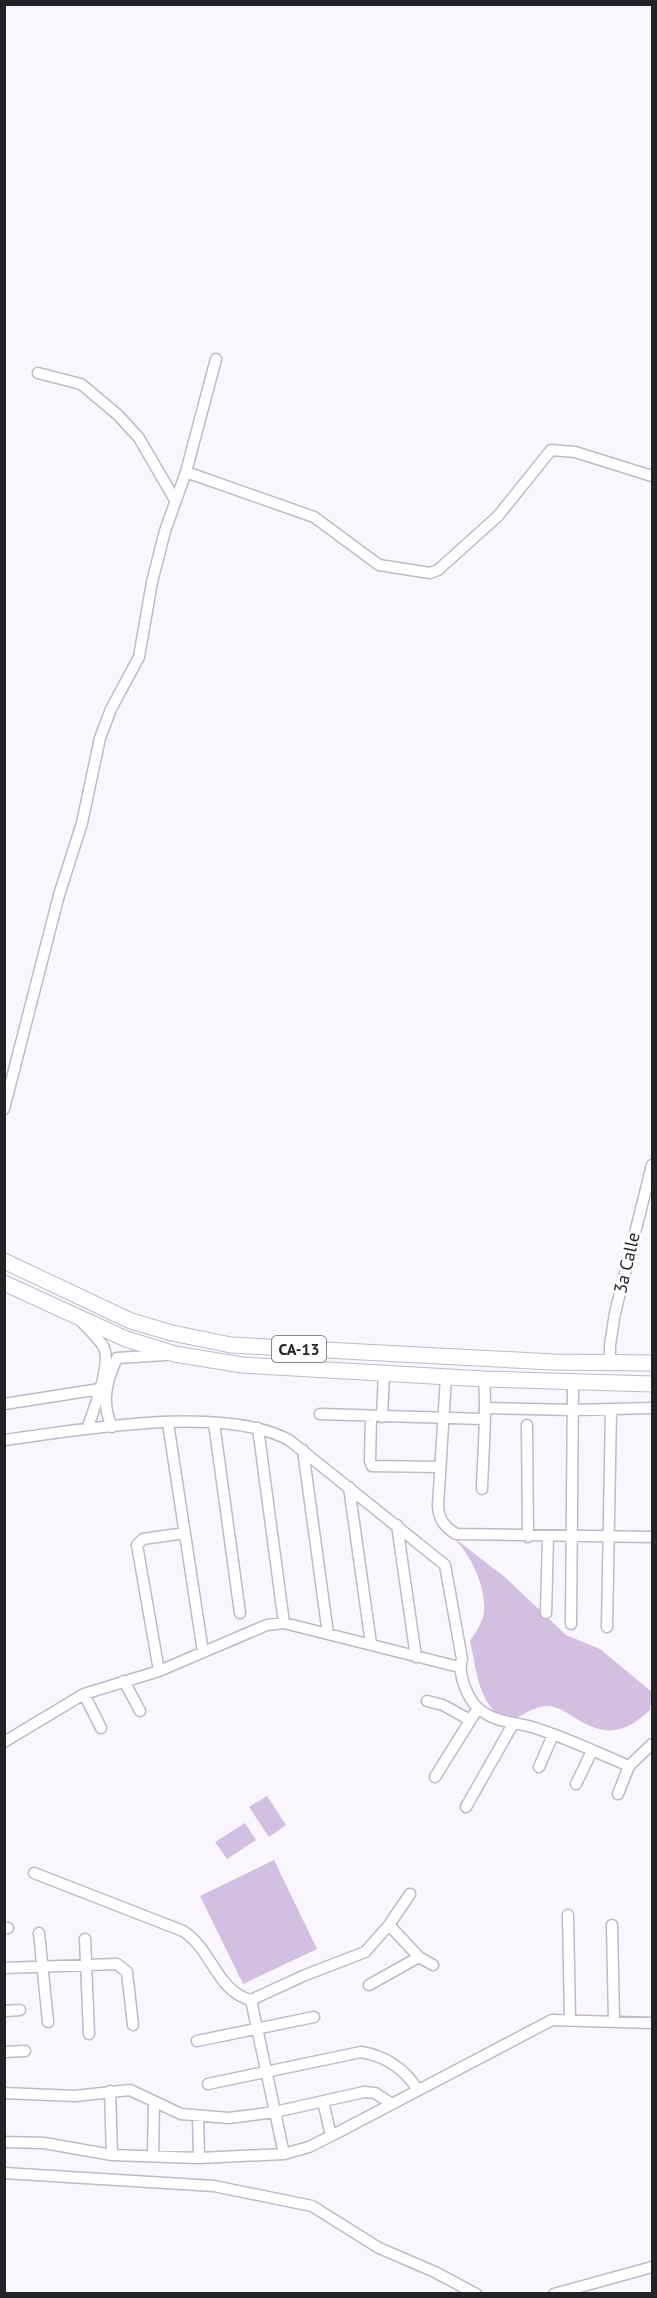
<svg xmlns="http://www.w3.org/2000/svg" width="657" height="2298" font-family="'PT Sans',sans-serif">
<rect width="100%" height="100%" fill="#faf6fe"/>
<path fill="#d2bfe2" d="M453,1537L506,1578L566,1635L600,1649L652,1692L650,1710C624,1734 606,1737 575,1718C567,1713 559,1707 549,1706C535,1705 523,1716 510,1720C478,1710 477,1670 470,1641C476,1632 483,1622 484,1611C486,1585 470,1554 453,1537Z
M267,1796L286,1825L269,1837L249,1807Z
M245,1823L256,1840L227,1859L215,1842Z
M274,1860L317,1949L243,1984L200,1896Z"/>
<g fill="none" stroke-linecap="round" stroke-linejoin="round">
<defs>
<path id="minor" d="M216,359L186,472L314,517L379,565L430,573L438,570L498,516L551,450L575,452L652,476
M38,373L81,384L118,415L139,438L175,500
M4,1109L59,895L82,823L100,738L111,709L139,657L152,582L165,531L186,472
M81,1321C88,1329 97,1337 103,1346C113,1362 93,1412 87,1429
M610,1363V1345L615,1313L652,1165
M446,1377L438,1506C439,1520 444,1526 456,1534L652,1537
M4,1404L100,1389
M486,1408L573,1410L652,1408
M320,1414L483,1419
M371,1416L370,1461L372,1466L440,1467
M382,1417L384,1374
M168,1423L203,1652
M214,1423L240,1613
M527,1425L528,1537
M112,1427C101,1403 106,1382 117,1358L166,1355
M258,1428L284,1623
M4,1440C81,1430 221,1404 289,1440L445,1565L462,1659C457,1673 468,1700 479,1709C496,1723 516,1722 535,1728C567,1738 598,1753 629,1766
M303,1450L328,1634
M349,1487L371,1644
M482,1489C483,1453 487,1416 484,1379
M397,1525L416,1657
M546,1613L548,1537
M571,1624L573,1383
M607,1627L611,1409
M159,1671L137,1545L143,1539L185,1533
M124,1681L140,1711
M84,1694L101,1728
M427,1701L443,1705L470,1720
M4,1742L84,1694L159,1671L267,1625L284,1623L455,1666L460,1665
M539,1767L553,1735
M435,1777L478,1708
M576,1784L592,1751
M618,1794L629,1766L652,1744
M466,1807L513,1724
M34,1873L183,1931C212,1949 217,1992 251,2000L303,1976L365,1952L389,1925L410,1894
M568,1915L570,2020
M389,1925L419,1957L433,1965
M612,1925L614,2021
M4,1928H8
M39,1933L48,2022
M85,1939L89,2034
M4,1968L117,1964L127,1972L133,2025
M369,1985L419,1957
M251,2000L284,2154
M4,2011L20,2010
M197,2041L314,2017
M4,2052L25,2051
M208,2084L361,2052C386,2056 404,2068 418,2090
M110,2091L112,2155
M4,2093L75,2096L130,2090L181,2114L229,2118L275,2112L364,2092L375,2093L392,2104
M323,2101L331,2136
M198,2116L199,2158
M4,2142L44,2143L112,2155L199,2158L284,2154L309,2147L331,2136L552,2020L652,2023
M153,2156L154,2102
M4,2173L214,2186L312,2206L379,2248L435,2272L476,2294
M554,2294L652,2267"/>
<path id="highway" d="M4,1261L131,1321L172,1333L231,1345L553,1362L652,1363
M4,1283L126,1339L175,1354L242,1365L484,1379L652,1384"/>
</defs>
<use href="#minor" stroke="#c0b9c7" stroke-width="13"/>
<use href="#highway" stroke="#c0b9c7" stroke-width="17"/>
<use href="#minor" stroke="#fff" stroke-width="10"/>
<use href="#highway" stroke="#fff" stroke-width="15"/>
</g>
<g text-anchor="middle" stroke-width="6" stroke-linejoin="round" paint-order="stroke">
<rect fill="#fff" stroke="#666468" stroke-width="1.5" x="272" y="1336" width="54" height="26" rx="4.5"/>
<g font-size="16" font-weight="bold" fill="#252227">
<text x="299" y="1355">CA-13</text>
</g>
<g font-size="18" fill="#252227" stroke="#fff">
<text transform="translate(627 1263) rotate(-77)" y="6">3a Calle</text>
</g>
</g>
<rect width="657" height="2298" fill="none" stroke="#252227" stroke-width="12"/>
</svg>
